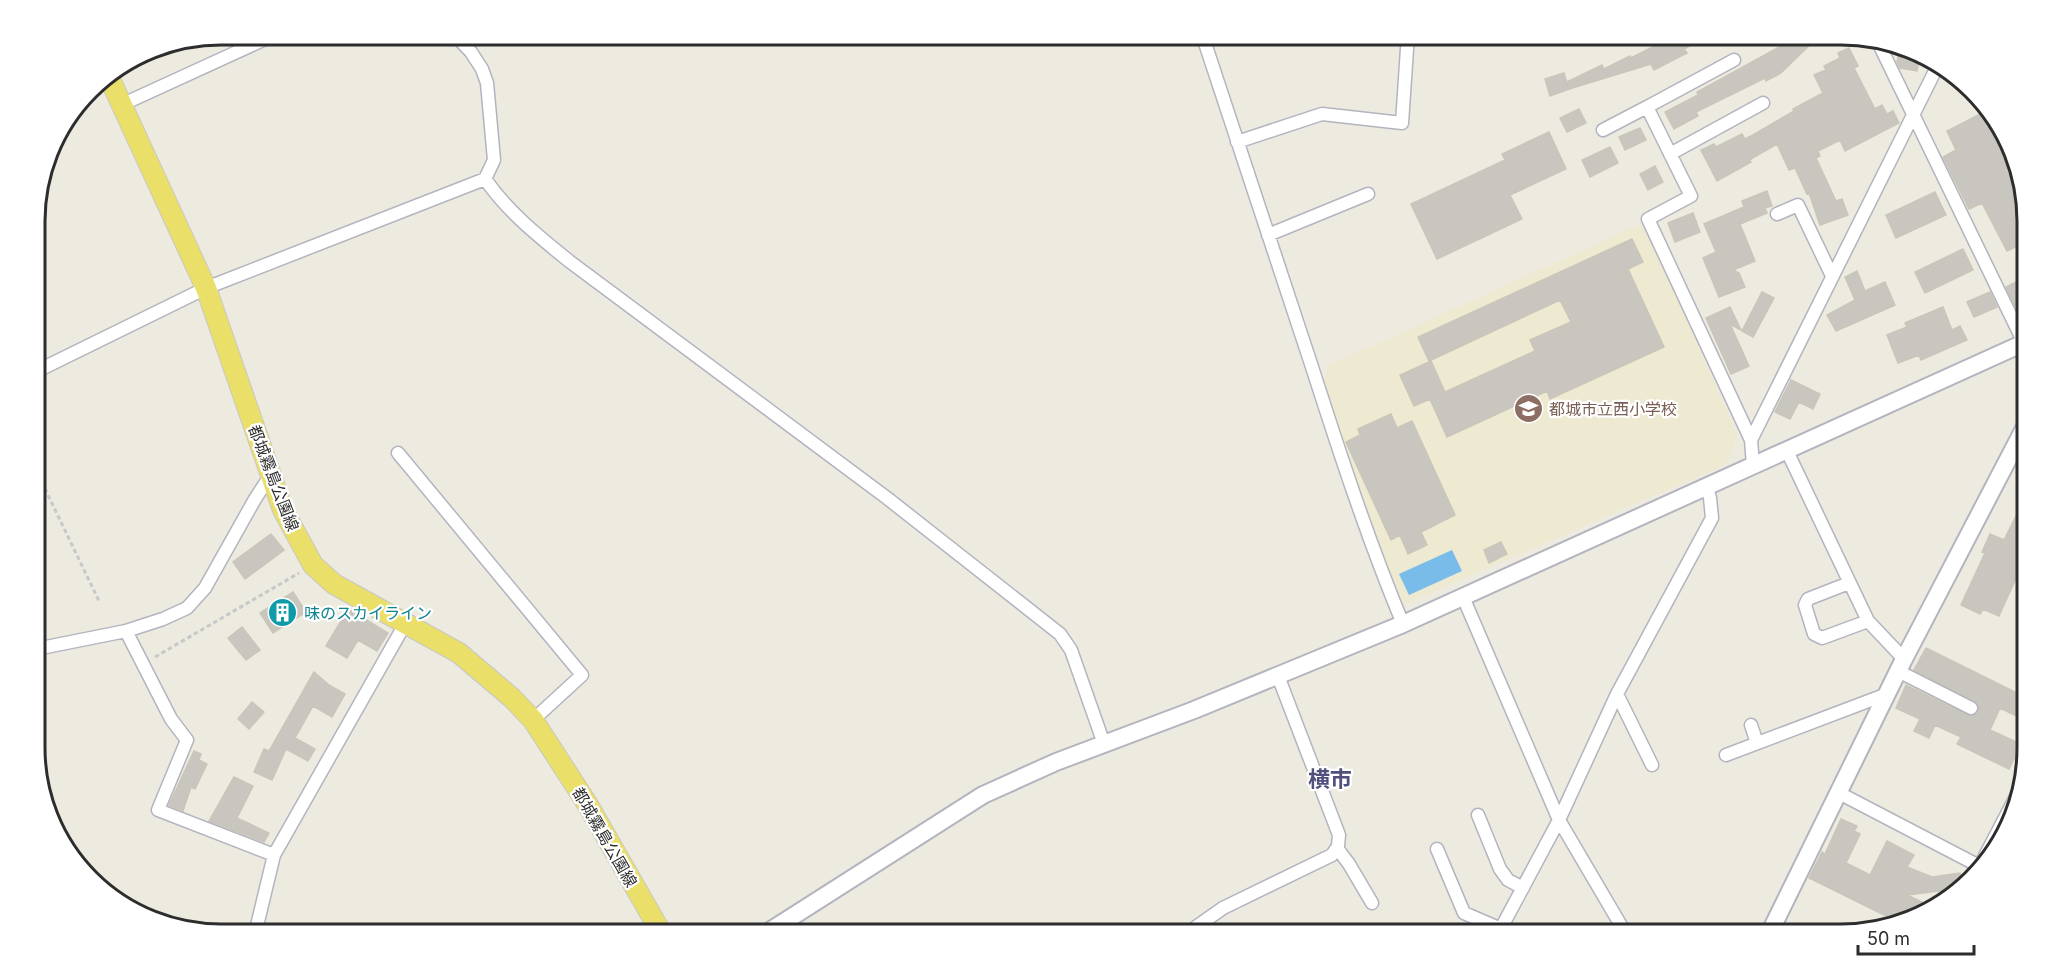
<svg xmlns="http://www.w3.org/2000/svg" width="2062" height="969" font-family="Inter,'Noto Sans JP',sans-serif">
<rect width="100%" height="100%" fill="#edeae0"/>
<path fill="#eee9d1" d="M1638,225L1647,229L1737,434L1732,452L1724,465L1406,604L1398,599L1387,573L1322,383L1330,365Z"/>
<path fill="#79bbe9" d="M1452,550L1462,571L1409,595L1399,574Z"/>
<path fill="#c9c6bf" stroke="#c9c6b9" stroke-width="1.5" d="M1678,34H1712L1684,49L1687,53L1654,70L1651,64L1569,89L1567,82L1602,65L1604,69L1630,56L1631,58Z
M1793,34H1821L1781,73L1766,81L1765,78L1696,112L1698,116L1674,129L1665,112L1698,95L1697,92L1781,46Z
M1849,48L1858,66L1854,68L1875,109L1882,105L1887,114L1893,111L1899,123L1845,151L1840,140L1818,151L1820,156L1816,158L1836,201L1842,199L1848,215L1820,225L1809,193L1807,194L1795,168L1789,170L1777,144L1749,160L1751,162L1717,181L1701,150L1714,144L1716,147L1742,134L1745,139L1753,135L1794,111L1793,109L1823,93L1814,75L1826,70L1824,66L1840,58L1838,53Z
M1899,52L1920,57L1917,71L1900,68L1897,62Z
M1564,73L1569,89L1550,96L1545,79Z
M1579,109L1586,123L1567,132L1560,118Z
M1990,109L2026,197V242L2007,251L1982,203L1969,209L1943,157L1956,150L1947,131Z
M1640,128L1646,140L1625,150L1619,137Z
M1549,132L1566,169L1510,195L1522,219L1437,259L1411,204L1505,160L1502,154Z
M1610,147L1618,163L1590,177L1582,160Z
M1655,166L1663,182L1648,190L1640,174Z
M1767,191L1772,206L1765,208L1767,213L1740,224L1755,261L1733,270L1739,273L1745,287L1719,297L1703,258L1716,252L1704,224L1744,207L1742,201Z
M1935,192L1946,215L1896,238L1886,215Z
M1693,213L1700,232L1675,242L1668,223Z
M1632,239L1643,262L1628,269L1664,347L1550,399L1547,391L1447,437L1430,399L1414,406L1400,375L1431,361L1445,392L1535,351L1530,340L1571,322L1560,300L1429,361L1418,337Z
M1963,249L1973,270L1925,293L1915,272Z
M1857,271L1865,291L1885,282L1895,305L1836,331L1827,315L1855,300L1845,277Z
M2026,277V301L2015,306L2006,287Z
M1762,292L1774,298L1753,337L1742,331Z
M1990,292L1997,307L1974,317L1967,302Z
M1730,307L1741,330L1730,324L1749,366L1731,374L1706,318Z
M1943,307L1952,330L1960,326L1967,340L1921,360L1919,355L1898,363L1887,335L1907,327L1905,323Z
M1791,380L1820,394L1813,409L1799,402L1790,419L1775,412Z
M1391,414L1397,428L1412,421L1455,515L1421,532L1427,545L1408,554L1400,535L1391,540L1346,442L1360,435L1358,429Z
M2027,494V581L2017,576L1999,616L1983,609L1980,614L1961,605L1985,553L1982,552L1990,534L2004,540Z
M271,534L284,550L245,579L233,562Z
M1501,542L1507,554L1489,563L1484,550Z
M293,592L306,612L273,633L260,613Z
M348,609L388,633L377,651L358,640L347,658L326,646Z
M242,627L260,650L246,660L228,638Z
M1926,648L2027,698V721L2000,708L1990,730L2021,744L2009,769L1957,744L1961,737L1935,725L1929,738L1914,731L1920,719L1896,708L1906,685L1967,715H1975L1979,711L1978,704L1975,701L1914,670Z
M314,672L329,685L345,694L332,717L313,706L295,738L315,749L308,761L286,749L272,780L254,772L264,749L269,751Z
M252,702L264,712L249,729L238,719Z
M194,751L201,754L199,760L207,764L195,789L191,787L183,811L169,805Z
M234,777L253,786L237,818L269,833L264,842L209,821Z
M1841,819L1857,826L1854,831L1860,834L1846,863L1870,875L1887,841L1914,855L1907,867L1932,877L1960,873L1962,888L1907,895L1932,907L1894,920L1809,878L1822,852L1825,854Z"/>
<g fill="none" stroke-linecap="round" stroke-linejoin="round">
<defs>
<path id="minor" d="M454,34L471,52L482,69L487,83L494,160L485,179C508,212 538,236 569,261L887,498L1060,634L1071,650L1104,744
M1202,34C1239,145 1276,256 1312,367C1340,454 1368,540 1403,624
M1878,42L2024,343
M1734,60L1647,107L1691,196L1648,219L1751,440
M121,105L276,34
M1603,130L1647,107
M1237,142L1322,114L1402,123L1408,34
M1670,154L1763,103
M1777,214L1798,205L1832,276
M1268,235L1368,194
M35,372L206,288L485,179
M1787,451L1868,621L1904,659
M398,453L582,675L533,720
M1753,465L1751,440L1937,67
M1849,583L1808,599L1805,605L1814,634L1822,638L1868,621
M1463,597L1559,820L1626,934
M126,631L171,719L187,740L158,810L274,855
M36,649L126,631L163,619L187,608L205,588L255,499L270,476
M1898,671L1971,708
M1617,694L1652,765
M1751,725L1757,743
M1726,755L1887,694
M1839,793L1983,868
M1478,815L1500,869L1508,880L1523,888
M1337,848L1349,864L1372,903
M1437,849L1464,913L1501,929
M1974,877L2019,791
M255,934L274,855L405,624
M1189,934L1196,927L1223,908L1332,855L1338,846L1339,835L1278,676
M1498,934L1559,820L1617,694L1712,518L1710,498L1707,487"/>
<path id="tertiary" d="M765,934L983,795L1056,762L1194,710L1403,624L2026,342
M1769,934L1904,659L2027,423"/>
<path id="primary" d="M108,75L206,288L283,510L313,565L334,584L459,653L512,698L533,720L588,805L662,934"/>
</defs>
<use href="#minor" stroke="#b3b4bf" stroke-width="15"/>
<use href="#tertiary" stroke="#b3b4bf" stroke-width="20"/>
<use href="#primary" stroke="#c8c8c8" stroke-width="22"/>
<path stroke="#c8c8c8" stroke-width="3" stroke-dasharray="4.5 3" stroke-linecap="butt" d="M85,98L96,92
M35,468L99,601
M155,657L299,573"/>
<use href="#minor" stroke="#fff" stroke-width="12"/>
<use href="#tertiary" stroke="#fff" stroke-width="16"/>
<use href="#primary" stroke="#eadf68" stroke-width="20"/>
</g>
<defs>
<symbol id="school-disc" viewBox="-11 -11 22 22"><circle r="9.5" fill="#8d6e63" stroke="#fff"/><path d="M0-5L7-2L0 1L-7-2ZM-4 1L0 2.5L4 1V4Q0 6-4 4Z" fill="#fff"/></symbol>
<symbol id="building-disc" viewBox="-11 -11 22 22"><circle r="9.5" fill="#0f9aa8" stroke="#fff"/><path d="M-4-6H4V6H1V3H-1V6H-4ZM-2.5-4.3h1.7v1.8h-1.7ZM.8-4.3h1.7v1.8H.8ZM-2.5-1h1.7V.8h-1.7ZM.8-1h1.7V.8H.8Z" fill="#fff"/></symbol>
</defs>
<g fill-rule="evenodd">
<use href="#school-disc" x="1512" y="392" width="33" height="33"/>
<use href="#building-disc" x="266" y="596" width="33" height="33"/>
</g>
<g text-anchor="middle" stroke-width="4.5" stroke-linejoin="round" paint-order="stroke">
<g font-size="16" fill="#785e54" stroke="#fff" text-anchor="start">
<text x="1549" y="415">都城市立西小学校</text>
</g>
<g font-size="16" fill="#2d2d2d" stroke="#fff">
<text transform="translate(274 478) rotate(69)" y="6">都城霧島公園線</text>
<text transform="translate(605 837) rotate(60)" y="6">都城霧島公園線</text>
</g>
<g font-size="16" fill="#0d838f" stroke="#fff" text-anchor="start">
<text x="304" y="619">味のスカイライン</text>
</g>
<g font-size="22" font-weight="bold" fill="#4f507c" stroke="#fff">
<text x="1330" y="787">横市</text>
</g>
</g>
<path d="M0 0H2062V969H0ZM221 45H1841A176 176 0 0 1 2017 221V748A176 176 0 0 1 1841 924H221A176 176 0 0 1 45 748V221A176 176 0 0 1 221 45Z" fill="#fff" fill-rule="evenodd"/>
<path fill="none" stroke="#2d2d2d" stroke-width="3" d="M221 45H1841A176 176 0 0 1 2017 221V748A176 176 0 0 1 1841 924H221A176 176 0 0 1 45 748V221A176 176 0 0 1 221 45Z"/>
<path d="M1858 945v9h116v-9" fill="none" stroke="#2d2d2d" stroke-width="3"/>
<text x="1867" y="945" font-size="18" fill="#2d2d2d" stroke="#ffffff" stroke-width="4.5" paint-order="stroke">50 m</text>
</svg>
